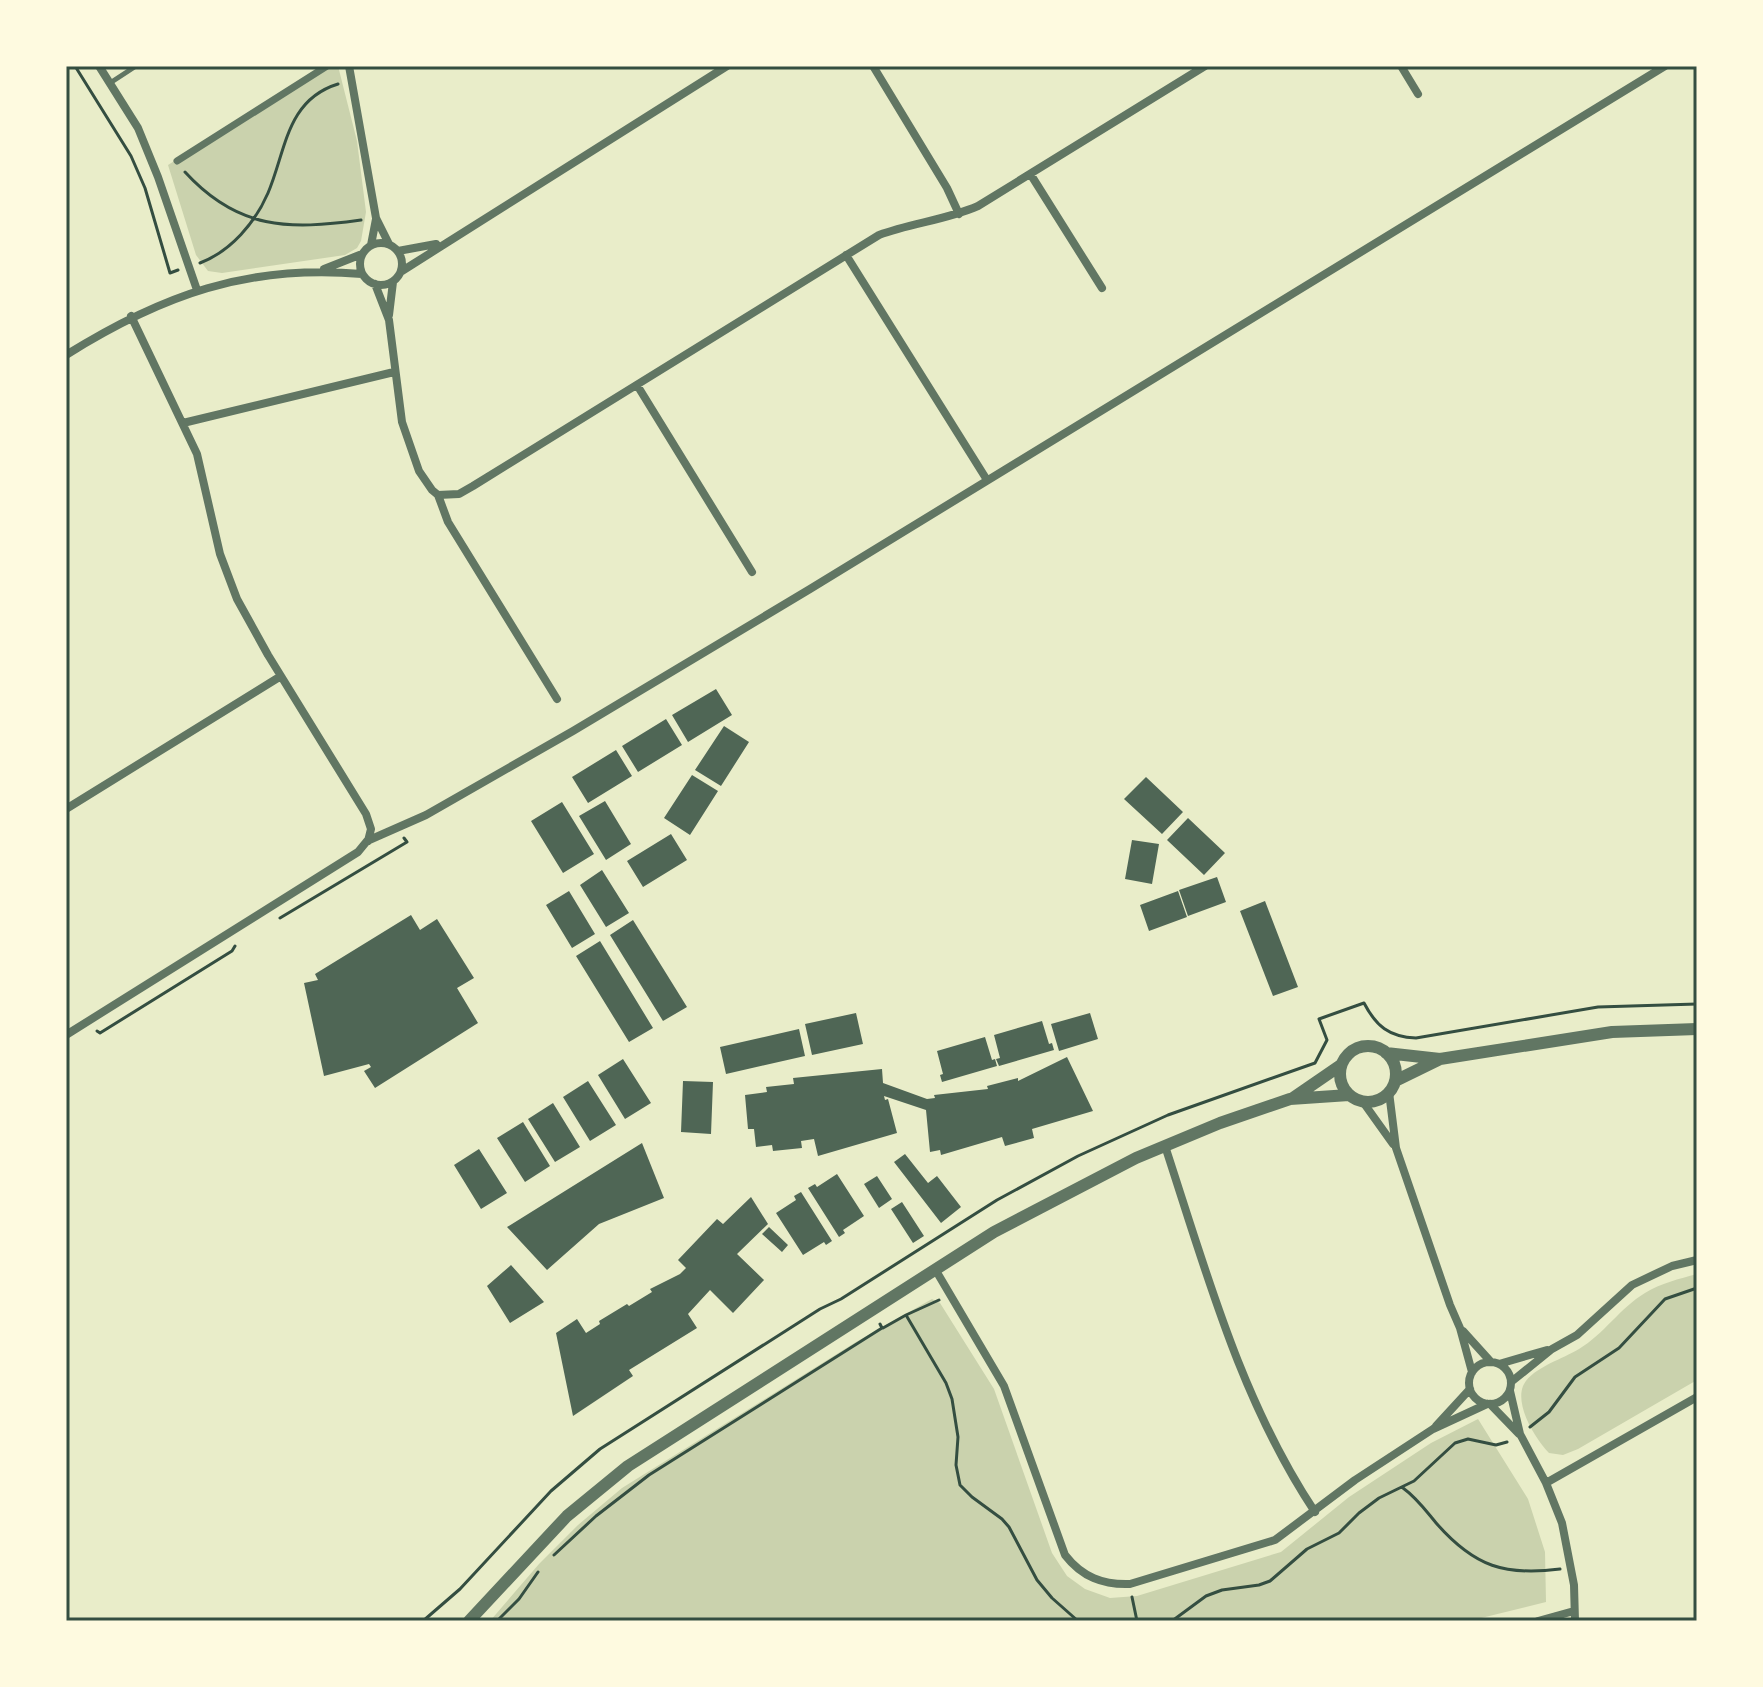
<svg xmlns="http://www.w3.org/2000/svg" width="1763" height="1687" font-family="Ubuntu,sans-serif">
<rect width="100%" height="100%" fill="#e9edc9"/>
<path fill="#cad2ad" d="M323,66H338L357,141L366,212L361,241L357,248L345,255L222,273L208,271L196,255L168,165Z
M1697,1274V1380L1578,1449L1563,1455L1549,1453C1536,1439 1515,1407 1523,1386C1531,1368 1563,1359 1579,1349C1604,1334 1620,1308 1645,1293C1661,1283 1679,1279 1697,1274Z
M932,1299L940,1303L994,1389L1052,1553L1067,1576L1085,1589L1110,1598L1137,1596L1281,1552L1349,1497L1431,1443L1478,1419L1528,1499L1545,1552L1546,1602L1469,1621H490L539,1564L578,1525L622,1488L856,1342Z"/>
<path fill="#4f6655" d="M716,689L732,715L688,742L672,715Z
M666,719L682,745L638,772L622,746Z
M724,726L749,742L721,786L695,770Z
M616,750L632,776L588,803L572,777Z
M692,775L718,791L690,835L664,818Z
M1146,777L1183,812L1162,834L1124,799Z
M605,801L631,844L606,860L579,816Z
M562,802L594,854L563,873L531,821Z
M1188,818L1225,853L1204,875L1167,840Z
M671,834L687,860L643,887L627,861Z
M1132,840L1159,844L1152,884L1125,879Z
M602,870L629,913L606,927L580,885Z
M1217,877L1226,902L1188,916L1179,890Z
M569,891L595,934L572,948L546,905Z
M1178,891L1187,917L1149,931L1140,905Z
M1265,901L1298,987L1273,996L1240,911Z
M411,915L420,930L437,919L474,978L457,988L478,1023L375,1088L364,1071L371,1067L369,1064L324,1076L304,983L318,980L315,974Z
M633,920L687,1007L663,1021L610,935Z
M600,941L653,1028L629,1042L576,956Z
M856,1013L863,1044L812,1055L805,1024Z
M1090,1013L1098,1039L1059,1051L1051,1024Z
M1042,1021L1049,1044L1052,1043L1054,1050L999,1066L996,1059L1000,1058L994,1035Z
M799,1029L805,1056L726,1074L720,1047Z
M985,1037L992,1060L995,1059L997,1066L942,1082L940,1075L943,1074L937,1051Z
M1067,1057L1093,1111L1032,1129L1034,1138L1005,1146L1002,1137L941,1155L940,1150L930,1152L926,1110L884,1096L885,1100L888,1099L897,1133L818,1156L814,1139L801,1141L802,1148L773,1151L772,1145L756,1147L754,1129H748L745,1095L767,1092L766,1087L794,1084L793,1078L882,1069L883,1083L927,1099L935,1098L934,1095L988,1089L987,1086L1018,1078V1081Z
M623,1059L651,1103L625,1119L598,1075Z
M588,1081L616,1125L590,1141L563,1097Z
M683,1081L713,1082L711,1134L681,1132Z
M553,1103L580,1147L555,1162L528,1119Z
M523,1122L550,1166L525,1182L497,1138Z
M642,1143L664,1198L599,1224L547,1270L507,1227Z
M479,1149L507,1193L481,1209L454,1165Z
M905,1154L928,1183L937,1176L961,1207L941,1223L894,1162Z
M837,1174L864,1216L843,1230L845,1233L839,1237L808,1188L815,1184L817,1187Z
M877,1176L892,1199L879,1208L864,1184Z
M801,1192L832,1241L826,1245L824,1242L803,1255L776,1213L796,1200L794,1196Z
M751,1197L768,1224L737,1254L764,1280L733,1313L710,1290L688,1314L697,1328L629,1370L633,1376L573,1416L556,1333L577,1319L586,1333L600,1324L599,1321L627,1304L629,1306L652,1292L650,1289L680,1274L686,1268L678,1260L717,1219L723,1224Z
M902,1202L924,1236L913,1243L891,1209Z
M769,1227L788,1245L782,1252L762,1234Z
M511,1265L544,1302L510,1323L487,1286Z"/>
<g fill="none" stroke-linecap="round" stroke-linejoin="round">
<path stroke="#344e41" stroke-width="3" d="M75,66L131,156L145,188L170,273L178,270
M185,172C238,230 289,230 361,220
M200,263C231,251 255,223 268,193C286,151 286,100 338,84
M280,918L407,842L404,838
M97,1031L100,1033L232,951L235,946
M906,1315L939,1300
M883,1328L906,1315L946,1383L952,1399L958,1437L956,1465L960,1485L972,1497L1002,1519L1009,1527L1037,1580L1052,1598L1078,1621
M1530,1427L1549,1412L1575,1377L1619,1348L1665,1299L1697,1288
M1403,1488C1417,1498 1426,1511 1437,1524C1475,1567 1505,1576 1560,1569
M554,1555L596,1516L649,1475L882,1328L880,1324
M1132,1597L1137,1621
M423,1621L460,1589L551,1491L600,1449L820,1309L841,1299L997,1200L1078,1156L1168,1115L1315,1063L1327,1040L1319,1019L1364,1003C1376,1026 1389,1037 1416,1038L1598,1007L1697,1004
M497,1621L519,1599L538,1572
M1172,1621L1206,1596L1222,1590L1259,1585L1270,1581L1307,1549L1339,1533L1359,1513L1379,1498L1414,1481L1455,1443L1468,1439L1496,1445L1507,1442"/>
<path stroke="#617663" stroke-width="5" d="M110,83L136,66"/>
<path stroke="#617663" stroke-width="7" d="M177,161L327,66"/>
<path stroke="#617663" stroke-width="8" d="M99,66L138,128L158,177L197,290
M349,66L376,218L389,244
M873,66L947,188L959,214
M1401,66L1418,94
M1031,175L1102,288
M360 264a21 21 0 1 1 42 0a21 21 0 1 1-42 0Z
M371,245L376,219
M398,251L436,244
M846,255L987,480
M324,269L362,254
M402,271L727,66
M375,284L389,320L402,422L419,471L432,490L438,495L448,522L557,699
M389,315L393,282
M131,316L197,454L220,554L237,599L268,655L366,814L371,829L368,841
M66,355C162,295 248,264 362,274
M637,385L752,572
M183,423L394,372
M438,495L459,494L473,486L879,235C911,223 946,220 978,206L1205,66
M66,809L281,676
M66,1035L358,852L367,841L426,815L573,731L810,589L1665,66
M1389,1092L1396,1148L1450,1305L1460,1328L1472,1372
M1363,1102L1393,1144
M1165,1146C1206,1271 1241,1401 1315,1512
M935,1269L1004,1386L1065,1555C1082,1577 1103,1585 1130,1584L1275,1540L1355,1480L1433,1429L1487,1404
M1463,1331L1491,1362
M1469 1383a21 21 0 1 1 42 0a21 21 0 1 1-42 0Z
M1499,1364L1547,1350
M1511,1382L1552,1349L1577,1335L1632,1285L1672,1266L1697,1260
M1510,1391L1520,1434L1546,1483L1562,1523L1574,1585L1575,1621
M1490,1404L1519,1434
M1436,1426L1470,1389
M1546,1483L1697,1397
M1538,1621L1574,1611"/>
<path stroke="#617663" stroke-width="12" d="M1340 1074a28 28 0 1 1 56 0a28 28 0 1 1-56 0Z
M1386,1053L1440,1059L1612,1032L1697,1029
M1395,1081L1440,1059
M1293,1098L1341,1065
M469,1621L567,1516L628,1466L994,1232L1136,1158L1220,1123L1290,1099L1349,1095"/>
</g>
<rect width="1763" height="1687" fill="none" stroke="#fefae0" stroke-width="136"/>
<rect x="68" y="68" width="1627" height="1551" fill="none" stroke="#344e41" stroke-width="3"/>
</svg>
